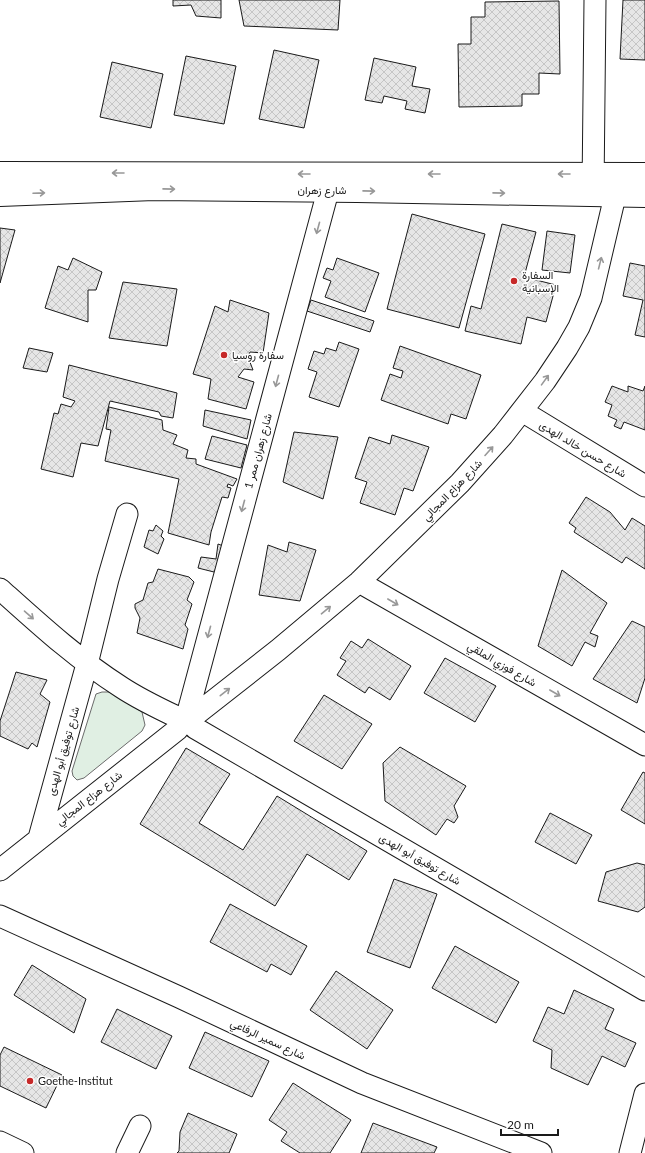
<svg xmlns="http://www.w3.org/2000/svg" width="645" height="1153" font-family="Lato,Vazirmatn,sans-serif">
<defs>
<pattern id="building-cross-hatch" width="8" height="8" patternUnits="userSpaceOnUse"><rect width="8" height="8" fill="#e6e6e6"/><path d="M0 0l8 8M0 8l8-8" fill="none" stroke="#c5c5c5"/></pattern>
</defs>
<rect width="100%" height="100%" fill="#fff"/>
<path fill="#e0efe3" stroke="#6a6a6a" d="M102,692H110L142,712L145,725L142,731L84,778L77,780L73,776L72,771L96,694Z"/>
<path fill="url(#building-cross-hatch)" stroke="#1a1a1a" d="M173,0H221V18L196,16L191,5L173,6Z
M239,0H340L338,30L244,26Z
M623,0H645V60L620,59Z
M559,1L560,74L539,73V94H522V106L459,107L458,44H471V17H485V2Z
M274,50L319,60L304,128L259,119Z
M186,56L236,66L224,124L174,115Z
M374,58L416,67L412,86L430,89L425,113L405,109L407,101L384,96L382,103L365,100Z
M112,62L163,74L151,128L100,117Z
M412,214L485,234L459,328L387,309Z
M502,224L536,232L524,277L556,285L546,322L527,317L521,344L465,331L471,306L481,309Z
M0,228L15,230L0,283Z
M547,231L575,235L570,273L542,270Z
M73,258L102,272L96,290H88V322L45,308L58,266L68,270Z
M337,258L379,273L365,312L325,297L331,281L323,278L327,268L333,270Z
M630,263L645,266V337L635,335L643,300L623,296Z
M123,282L177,289L167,346L109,338Z
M230,300L269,313L263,353L250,352L248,357L253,370L244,369L238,377L254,382L246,409L208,399L211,379L193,374L215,306L228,312Z
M311,300L374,321L370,332L307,311Z
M339,342L359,349L339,407L309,397L317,372L308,369L314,351L324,354L326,348L336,351Z
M400,346L481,375L466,419L451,414L448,424L381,400L390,374L401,378L403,371L393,368Z
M29,348L53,353L47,372L23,368Z
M69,365L177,393L173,418L161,416L159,412L110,401L98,446L81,443L73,477L41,469L54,413L58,414L61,404L71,407L75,401L63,397Z
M612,386L628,392V386L643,391L645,386V430L624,422L621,429L614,426L617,420L608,416L612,405L605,402Z
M109,407L162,420L163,430L177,435L173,444L188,450L186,458L196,459V464L237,479L233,486L228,484L227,487L231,488L228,498L222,497L211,532L209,545L168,533L179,479L105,461L111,430L106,429Z
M205,410L251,420L247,439L203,426Z
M294,432L338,437L323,499L283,482Z
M392,435L429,447L413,491L404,488L395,515L360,503L367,482L355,478L369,437L390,444Z
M212,436L247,445L241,468L205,459Z
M586,497L610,512L625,530L632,518L645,526V569L626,557L622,563L574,532L576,528L569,523Z
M156,525L163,531L161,536L164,539L158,554L144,547L149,530L153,531Z
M289,542L316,550L300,601L259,595L268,545L287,552Z
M218,544L226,547L218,573L198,568L201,557L216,559Z
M158,569L189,577L194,582L187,600L192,604L185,625L188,629L183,649L137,633L140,618L135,608V604L143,600L148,583L153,582Z
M562,570L607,603L590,633L598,636L595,647L585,642L572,666L538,646Z
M632,621L645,627V678L637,703L593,679Z
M368,639L411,666L390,700L369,687L365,693L337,675L346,661L340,658L351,641L362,648Z
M445,658L496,686L475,722L424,693Z
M16,672L47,680L40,694L50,702L37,747L32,743L28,749L0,736V721Z
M324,695L372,724L342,769L294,741Z
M400,747L466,786L454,806L458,817L454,823L447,819L436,835L385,801L383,763Z
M186,748L230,774L199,823L243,850L277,796L367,851L349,880L307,854L275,906L140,824Z
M643,772L645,773V824L621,810Z
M550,813L592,835L576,864L535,842Z
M637,863L645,865V907L638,912L598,901L606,872Z
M394,879L437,894L410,968L367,952Z
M230,904L307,946L291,975L271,964L267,972L210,942Z
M455,946L519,982L496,1023L432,988Z
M32,965L86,999L74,1033L14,995Z
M336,971L393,1010L367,1049L310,1010Z
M574,990L614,1009L605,1029L636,1043L625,1067L602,1056L588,1085L551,1068L552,1050L533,1041L548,1007L564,1014Z
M117,1009L172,1036L156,1069L101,1042Z
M205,1032L269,1061L252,1097L189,1068Z
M4,1047L62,1075L46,1108L0,1086V1055Z
M293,1083L351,1120L330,1153H300L281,1141L287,1132L269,1120Z
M188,1113L237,1134L229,1153H177L179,1151L180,1132Z
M373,1123L437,1147L434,1153H361Z"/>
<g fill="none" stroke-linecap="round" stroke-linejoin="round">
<defs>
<path id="minor" d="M593,191L595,0
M522,411L645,486
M359,582L645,745
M0,589C39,624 77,659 121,687C139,699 158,708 177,717
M188,712L328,191
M194,716L278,650L359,582L460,483L503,435L545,381L567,348L579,327L591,298L615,196
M195,728L645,990
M39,838L87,664L108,579L127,514
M0,870L178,729
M0,916L179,997L362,1083L541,1153
M0,1142L23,1153
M127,1153L140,1126
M630,1153L645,1094"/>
<path id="major" d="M0,173L645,174
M0,195L154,189L357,191L645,196"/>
</defs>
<use href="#minor" stroke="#1a1a1a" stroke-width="23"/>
<use href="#major" stroke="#1a1a1a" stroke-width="24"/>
<use href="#minor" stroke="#fff" stroke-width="21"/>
<use href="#major" stroke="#fff" stroke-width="22"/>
</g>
<defs><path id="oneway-shaft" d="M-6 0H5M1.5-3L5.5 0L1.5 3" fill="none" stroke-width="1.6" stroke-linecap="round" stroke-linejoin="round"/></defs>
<g stroke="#989898">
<use href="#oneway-shaft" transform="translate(118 173) rotate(-180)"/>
<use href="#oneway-shaft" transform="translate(304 174) rotate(-180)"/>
<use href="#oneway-shaft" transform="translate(434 174) rotate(-180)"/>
<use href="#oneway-shaft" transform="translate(564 174) rotate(-180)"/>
<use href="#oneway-shaft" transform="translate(169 189) rotate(1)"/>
<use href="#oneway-shaft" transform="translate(369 191) rotate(1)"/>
<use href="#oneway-shaft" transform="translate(39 193) rotate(-2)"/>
<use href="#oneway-shaft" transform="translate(499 193) rotate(1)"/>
<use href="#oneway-shaft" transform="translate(318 228) rotate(105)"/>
<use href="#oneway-shaft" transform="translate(600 263) rotate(-76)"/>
<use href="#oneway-shaft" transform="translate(545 380) rotate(-54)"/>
<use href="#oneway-shaft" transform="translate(277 381) rotate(105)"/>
<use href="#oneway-shaft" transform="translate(489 451) rotate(-48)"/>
<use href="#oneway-shaft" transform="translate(243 506) rotate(105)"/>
<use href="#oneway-shaft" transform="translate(393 602) rotate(30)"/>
<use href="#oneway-shaft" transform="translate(326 610) rotate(-40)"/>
<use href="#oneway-shaft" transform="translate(29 615) rotate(41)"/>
<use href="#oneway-shaft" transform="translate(209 632) rotate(105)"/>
<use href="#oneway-shaft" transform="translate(225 692) rotate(-38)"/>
<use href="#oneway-shaft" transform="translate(555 693) rotate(30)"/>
</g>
<g fill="#c62828" stroke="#fff" stroke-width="1.5">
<circle cx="514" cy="281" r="4"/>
<circle cx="224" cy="355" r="4"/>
<circle cx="30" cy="1081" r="4"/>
</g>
<g text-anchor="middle" stroke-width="3" stroke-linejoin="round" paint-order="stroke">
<g font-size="11" fill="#1a1a1a" stroke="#fff">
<text x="322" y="194">شارع زهران</text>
<text transform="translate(583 449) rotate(31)" y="4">شارع حسن خالد الهدى</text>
<text transform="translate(258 451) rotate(-75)" y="4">شارع زهران ممر 1</text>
<text transform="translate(452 490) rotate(-46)" y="4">شارع هزاع المجالي</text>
<text transform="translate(502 664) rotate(30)" y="4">شارع فوزي الملقي</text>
<text transform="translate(63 751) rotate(-74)" y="4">شارع توفيق أبو الهدى</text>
<text transform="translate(89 798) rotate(-38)" y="4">شارع هزاع المجالي</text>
<text transform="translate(420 859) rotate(30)" y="4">شارع توفيق أبو الهدى</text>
<text transform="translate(268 1039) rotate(25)" y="4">شارع سمير الرفاعي</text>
</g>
<g font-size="11" fill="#1a1a1a" stroke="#fff" text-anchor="start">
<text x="522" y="279">السفارة<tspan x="522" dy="13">الإسبانية</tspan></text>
<text x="232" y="359">سفارة روسيا</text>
<text x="38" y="1085">Goethe-Institut</text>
</g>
</g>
<path d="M501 1129v6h57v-6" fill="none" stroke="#1a1a1a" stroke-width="2"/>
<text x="507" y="1129" font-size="12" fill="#1a1a1a" stroke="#ffffff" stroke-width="3" paint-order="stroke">20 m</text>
</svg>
